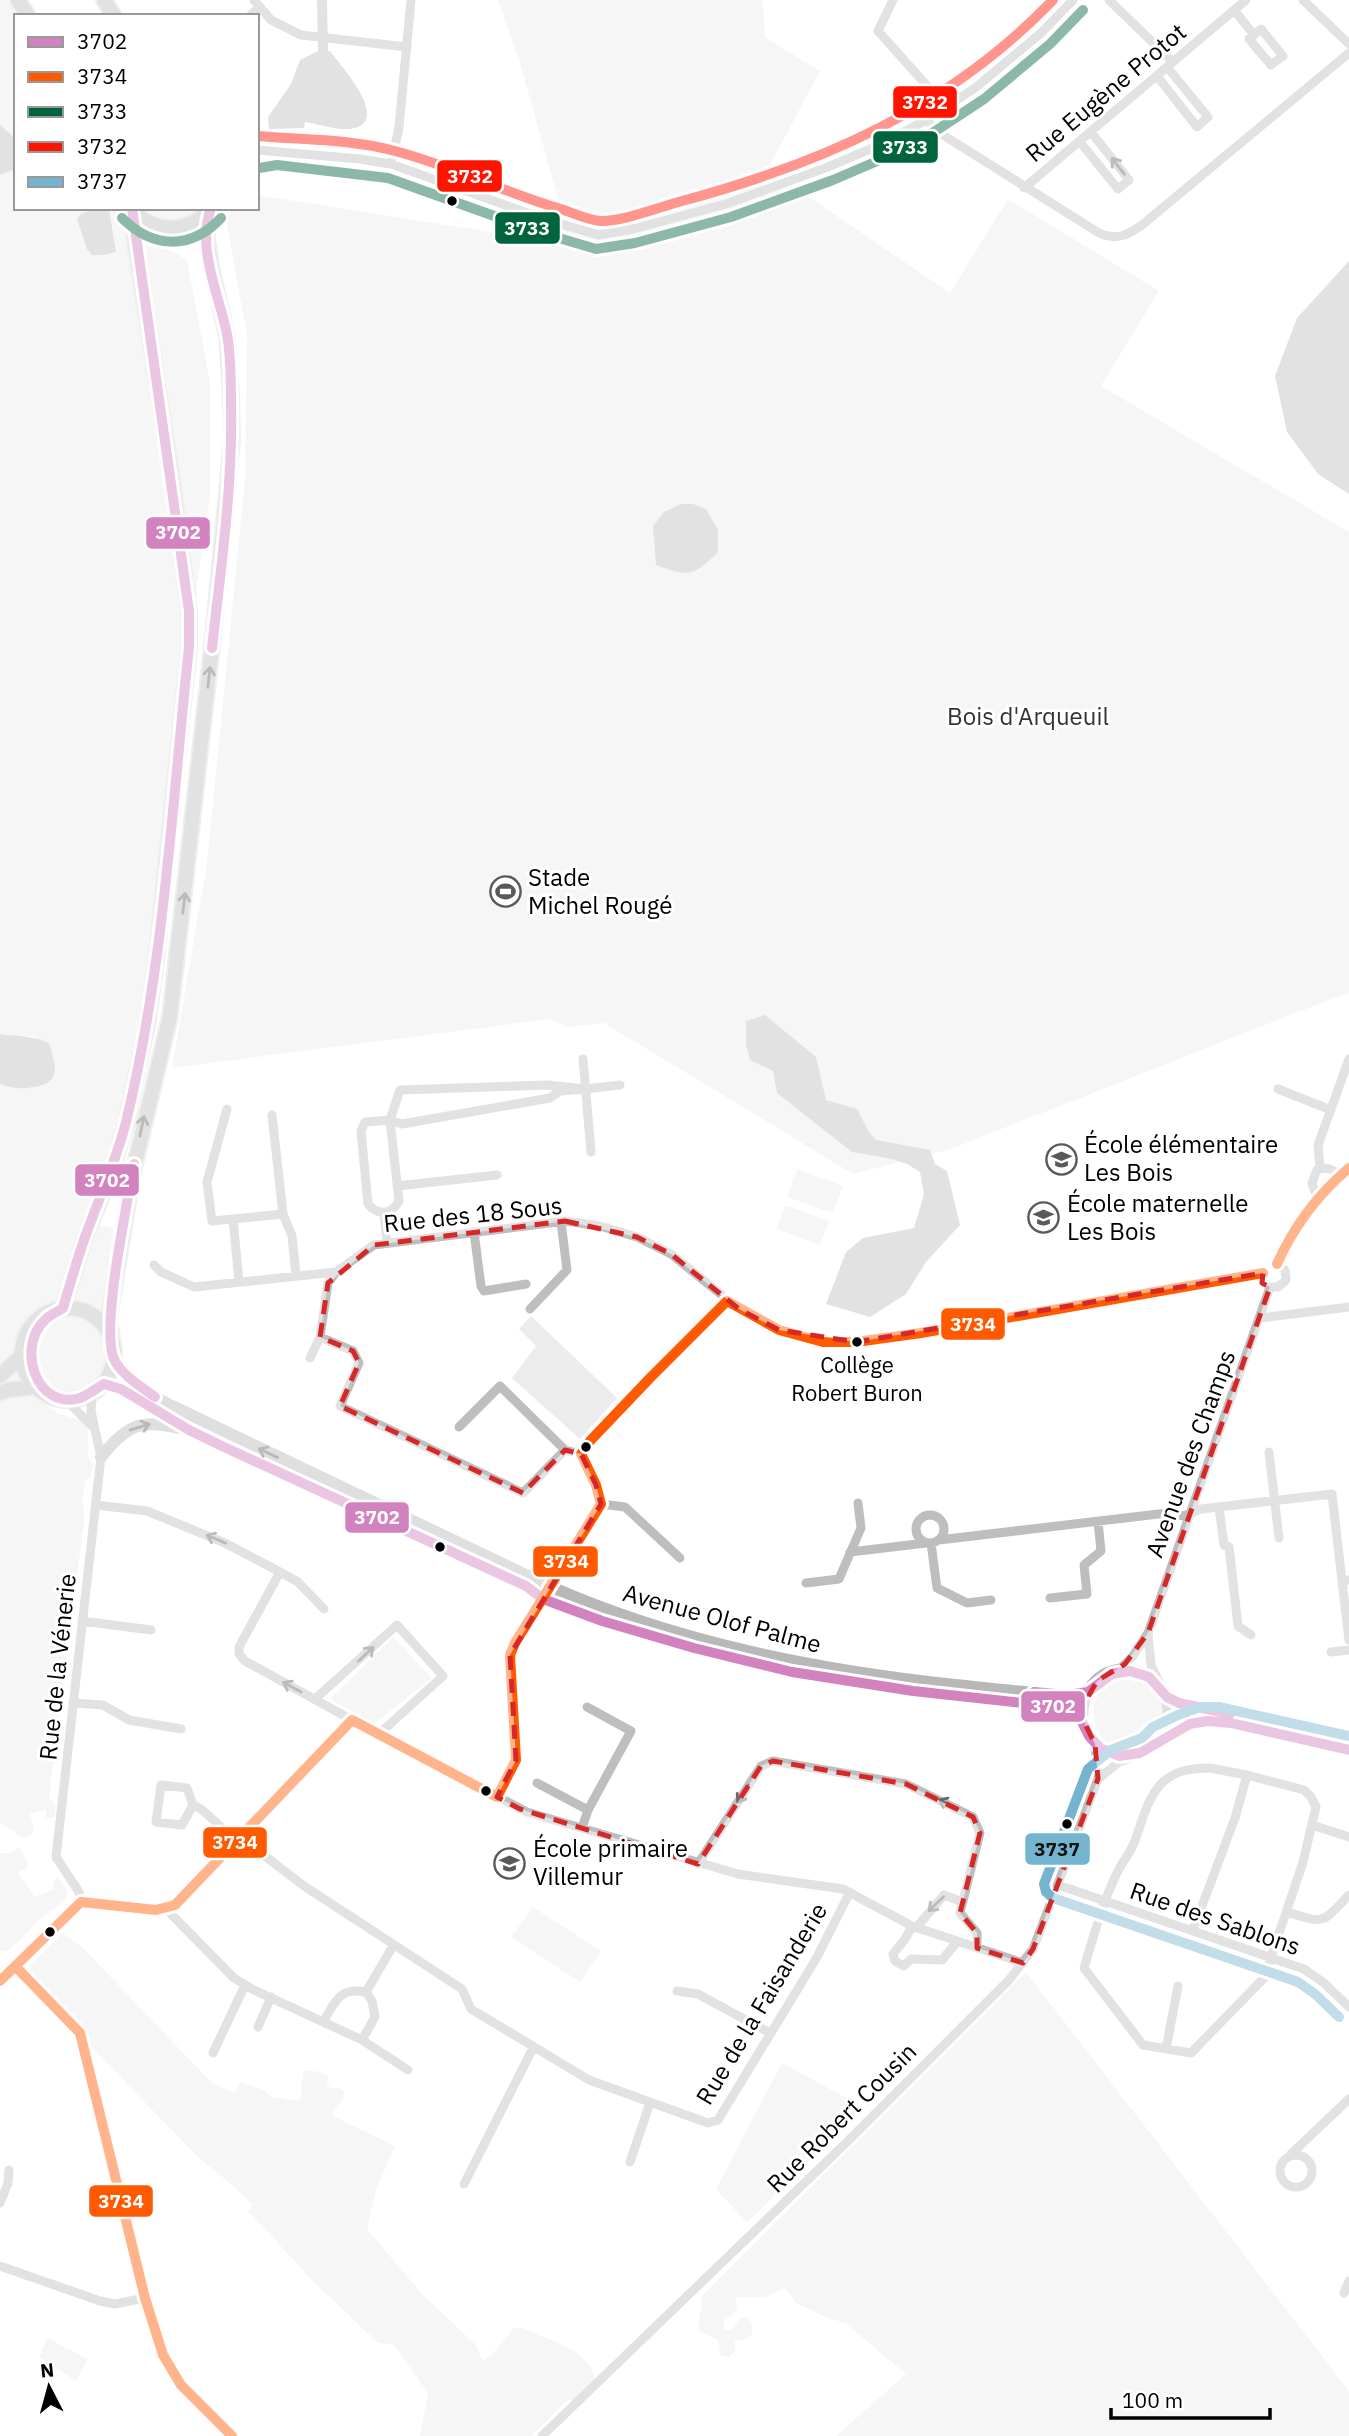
<svg xmlns="http://www.w3.org/2000/svg" width="1349" height="2436" font-family="'IBM Plex Sans',sans-serif">
<rect width="100%" height="100%" fill="#fff"/>
<path fill="#ececec" d="M0,0H8L17,16L16,139L0,125Z
M498,0H763L765,37L820,71L768,169L950,293L1008,199L1159,291L1101,386L1349,532V992L951,1149L853,1174L604,1023L566,1027L550,1019L172,1068L207,863L245,478L247,336L226,220L232,208H257V195L522,237L557,239L564,220L520,63Z
M16,169V208H96L81,214L116,252L109,208H121L132,227L187,260L210,382V496L172,754L141,1026L121,1123L87,1222L111,1227L116,1232L109,1256L114,1269L104,1307L112,1338L110,1360L106,1374L101,1381L83,1395L68,1397L46,1391L33,1396L59,1414L81,1420L88,1428V1458L93,1464L91,1477L85,1481L83,1495L84,1522L49,1797L55,1805V1817L46,1818V1809L30,1814L34,1828L32,1834L25,1838C15,1835 11,1827 0,1824V1084L14,1089L35,1036L19,1037L0,1034V175Z
M143,208H200C183,225 161,222 143,208Z
M797,1169L843,1186L833,1213L787,1197Z
M785,1205L829,1221L820,1245L777,1229Z
M531,1316L617,1398L580,1439L512,1378L536,1346L519,1329Z
M393,1637L432,1678L374,1724L330,1699Z
M1126,1676L1148,1680L1166,1705L1155,1740C1148,1743 1141,1748 1134,1749C1091,1759 1074,1686 1126,1676Z
M19,1847L28,1863L26,1869L18,1872L35,1897L52,1890L55,1879L59,1878L68,1892L65,1901L38,1921L15,1945L6,1952L0,1951V1853H10Z
M533,1907L601,1951L580,1982L511,1937Z
M63,1933L83,1948L212,2083L234,2093L241,2082L263,2090L275,2099L277,2097L295,2101L300,2098L302,2091L301,2088L304,2070L320,2072L328,2076L327,2083L330,2088H339L344,2091L342,2101L332,2112L333,2116L395,2146L376,2190L367,2229L424,2296L476,2345L483,2361L494,2352L514,2328H522C546,2340 596,2350 595,2384L575,2401L568,2400L531,2436H420L428,2393L394,2345L378,2343L314,2282L248,2211L253,2205L232,2185L197,2156L91,2047L84,2028L31,1971V1964Z
M1026,1972L1349,2391V2436H836L906,2374L845,2323L825,2317L796,2303L785,2288L765,2297H736L737,2309L724,2321V2329L730,2331L742,2317L749,2318C757,2332 751,2342 735,2340V2352L729,2357L721,2355L718,2340L700,2331C696,2318 703,2310 701,2297Z
M782,2063L863,2107L747,2223L716,2189Z
M47,2338L88,2359L76,2381L39,2357Z"/>
<path fill="#bfbfbf" d="M330,51C340,65 395,124 349,129C335,130 319,124 305,122L304,128L269,129L268,117L291,84L300,60L316,52Z
M0,125L16,139V169L0,175Z
M96,208H109L116,252L103,255H92L87,249L77,219L81,214Z
M1349,261V494L1318,474L1287,432L1275,376L1297,318Z
M681,504H693L706,509L718,530V552C693,577 689,577 656,565L653,526L664,512Z
M765,1015L816,1057L826,1100L857,1109L869,1132L876,1140L930,1150L935,1164L947,1171L960,1225L926,1262L906,1294L870,1317L826,1304L846,1252L863,1238L914,1228L924,1194L920,1172L907,1164L892,1159L852,1152L777,1093L773,1071L750,1060L746,1045V1021Z
M0,1034C17,1037 33,1035 49,1043C55,1064 63,1083 34,1087C21,1089 13,1089 0,1084Z"/>
<g fill="none" stroke-linecap="round" stroke-linejoin="round">
<path stroke="#bfbfbf" stroke-width="10" d="M322,0L323,51"/>
<defs>
<path id="primary" d="M18,0L28,16
M104,0L114,16
M132,208C152,234 189,234 210,209
M22 1354a46 46 0 1 1 92 0a46 46 0 1 1-92 0Z
M63,1308L85,1237L111,1174L126,1123L147,1026L156,962L189,647V611L173,486L135,242L134,211
M112,1338L109,1318L133,1172L170,1016L213,637L232,440L231,393L227,336L211,267L207,239L208,213
M0,1376L21,1356
M0,1393L7,1390L35,1387"/>
</defs>
<use href="#primary" stroke="#dbdbdb" stroke-width="18"/>
<path stroke="#bebebe" stroke-width="9" d="M254,0L271,20L301,35L407,47
M893,0L878,31L946,107
M1109,0L1173,62
M1303,0L1349,44
M1234,10L1254,35
M250,16L259,7
M1261,29L1283,56L1271,65L1249,39Z
M1157,76L1197,127L1208,117L1167,67
M926,120L943,135L1099,233C1116,241 1128,235 1142,225L1349,53
M1080,142L1118,189L1129,180L1091,132
M257,150L360,159L391,164L547,220L599,235L633,229L726,204L828,167L882,144L926,120L975,88L1041,33L1073,0
M391,164L399,127L411,0
M1024,188L1246,0
M583,1059L591,1152
M548,1085L585,1089L560,1091L550,1098L402,1124L390,1120L400,1090Z
M585,1089L620,1085
M1278,1089L1331,1110
M227,1109L207,1182L212,1221L283,1214L292,1236L296,1275
M272,1115L283,1214
M390,1120L399,1201C391,1215 378,1216 368,1204L361,1131L365,1122Z
M1320,1169L1318,1145L1349,1059
M397,1186L497,1175
M1317,1197L1312,1183L1317,1170C1327,1166 1332,1169 1340,1175
M384,1213L387,1242
M233,1219L239,1282
M474,1232L481,1286L484,1291L526,1284
M1277,1264C1293,1226 1315,1194 1349,1168
M154,1265L161,1272L194,1287L336,1272
M1270,1287H1278L1286,1280L1285,1270L1277,1264
M530,1309L567,1270L561,1222
M1260,1318L1349,1307
M320,1337L353,1351L359,1363L340,1406L523,1493L565,1450L581,1454
M310,1358L320,1337L328,1283L336,1272L374,1245L565,1221L600,1226L637,1237L671,1254L739,1309L779,1330L803,1337L836,1342H867L904,1336L1263,1273
M67,1401L94,1428
M459,1427L500,1386L565,1450
M1269,1452L1279,1538
M601,1504L625,1507L680,1558
M96,1505L147,1511L225,1543L280,1572L239,1647V1654L245,1661L352,1720
M1219,1507L1224,1545L1229,1547L1238,1626L1251,1635
M916 1529a14 14 0 1 1 28 0a14 14 0 1 1-28 0Z
M939,1540L1167,1513L1184,1516L1201,1509L1332,1494L1342,1581L1349,1580
M931,1543L937,1588L967,1603L991,1600
M850,1552L926,1543
M280,1572L298,1582L324,1609
M1342,1581L1349,1640
M806,1583L839,1579L861,1528L858,1503
M1050,1598L1087,1594L1084,1565L1101,1551L1098,1521
M82,1621L151,1630
M1148,1634L1151,1665L1160,1684
M1331,1652L1349,1650
M1119,1670L1133,1656L1148,1633L1270,1287
M315,1699L397,1625L443,1676L379,1734
M73,1703L103,1705L129,1720L181,1729
M587,1707L631,1731L588,1810
M1210,1768L1247,1775L1304,1790L1311,1797L1316,1807L1303,1862L1264,1978L1191,2053L1143,2045L1084,1968C1094,1935 1103,1901 1118,1871C1123,1861 1130,1853 1134,1843C1142,1823 1146,1800 1161,1784C1174,1770 1193,1768 1210,1768Z
M1098,1779L1119,1762L1128,1759
M537,1783L588,1810L582,1828
M161,1785L187,1788L193,1805L182,1825L156,1822Z
M497,1797L516,1760L510,1655L515,1643L601,1504L596,1485L581,1454L590,1441L650,1378L727,1301
M193,1805L201,1809L237,1841
M1312,1825L1349,1837
M240,1837L304,1886L462,1989L471,2009L589,2080L708,2123L718,2120L721,2115L816,1959L850,1892
M698,1864L761,1766L773,1761L906,1784L973,1817L980,1833L960,1913L977,1933V1948
M1058,1885L1304,1969L1324,1983L1349,2007
M81,1902L79,1892L56,1857L101,1457L91,1411L92,1395
M166,1909L234,1978L252,1989L362,2040L408,2070
M1287,1912C1326,1924 1321,1924 1349,1895
M912,1926L905,1939L893,1954L895,1961L904,1966L911,1959L942,1960L957,1942
M916,1928L944,1895L963,1902
M1193,1930L1235,1818L1247,1775
M15,1966L80,2033L145,2298L163,2355L181,2385L232,2436
M0,1981L81,1902L156,1910L166,1909L175,1905L352,1720L527,1812L738,1874L843,1889L912,1926L1023,1963
M677,1991L698,1994L770,2033
M366,1992L393,1946
M323,2022C336,2001 339,1987 366,1992L372,2001L375,2017L362,2040
M258,2027L271,1997
M1166,2049L1178,1986
M213,2053L245,1985
M1280 2171a16 16 0 1 1 32 0a16 16 0 1 1-32 0Z
M1290,2155L1349,2099
M630,2162L650,2103
M464,2184L533,2048
M0,2203L8,2183L9,2170
M0,2266L100,2301L115,2304L145,2298
M1344,2293L1349,2281
M542,2436L848,2141L1009,1980L1033,1949L1098,1779L1095,1744"/>
<path stroke="#b8b8b8" stroke-width="12" d="M114,1360L131,1379L145,1392L172,1406L551,1587C679,1643 816,1670 955,1685C999,1689 1043,1697 1088,1692
M104,1384L121,1389L189,1430L224,1447L438,1547L526,1586L543,1599L636,1632L749,1662L852,1683L1055,1706L1069,1710L1083,1720
M101,1457C125,1427 140,1418 178,1428
M1167,1698L1199,1709L1264,1719L1349,1739
M1161,1739C1193,1677 1112,1644 1087,1693C1083,1702 1081,1714 1084,1724C1087,1735 1093,1743 1102,1749C1141,1776 1170,1721 1208,1721C1224,1721 1240,1726 1256,1729C1287,1735 1318,1742 1349,1750"/>
<use href="#primary" stroke="#bebebe" stroke-width="14"/>
<defs>
<path id="bus-1" d="M132,208L189,611V647C172,805 164,967 126,1122C116,1162 99,1198 85,1237C77,1260 70,1284 63,1308C57,1312 49,1315 45,1320C16,1347 36,1411 80,1398C88,1395 97,1388 104,1384L121,1389L189,1430L224,1447L526,1586L543,1599L602,1621L694,1648L792,1672L913,1691L1059,1707L1080,1718L1089,1736L1100,1748L1119,1756L1140,1753L1190,1724L1207,1721L1231,1723L1349,1750
M211,208C196,248 219,294 227,334C231,356 231,380 231,403C233,485 221,567 212,648
M134,1164C128,1201 99,1333 115,1361C123,1376 142,1387 155,1397
M1034,1692L1067,1695L1088,1692L1112,1674L1130,1671L1149,1677L1167,1697L1179,1703L1230,1714"/>
<path id="bus-2" d="M1277,1264C1294,1226 1317,1195 1349,1168
M15,1966L80,2033L145,2298L163,2355L181,2385L232,2436
M0,1981L81,1902L156,1910L175,1905L352,1720L497,1797L516,1760L510,1655L515,1643L601,1504L596,1485L581,1454L590,1441L650,1378L727,1301L779,1330L823,1342H856L921,1333L1263,1273"/>
<path id="bus-3" d="M259,168L277,165L388,178L542,233L596,249L635,243L731,217L833,180L889,156L934,132L984,99L1050,44L1083,10
M122,218C153,249 191,250 221,218"/>
<path id="bus-4" d="M258,136C303,140 351,139 395,151C453,166 507,194 564,210C575,214 589,220 600,221C621,222 660,207 682,201C824,163 950,107 1053,0"/>
<path id="bus-5" d="M1339,2017L1315,1994L1298,1982L1053,1898L1046,1892L1044,1884L1088,1769L1111,1750L1142,1738L1153,1727L1178,1715L1200,1707H1219L1349,1736"/>
</defs>
<use href="#bus-1" stroke="#fff" stroke-width="16"/>
<use href="#bus-2" stroke="#fff" stroke-width="16"/>
<use href="#bus-3" stroke="#fff" stroke-width="16"/>
<use href="#bus-4" stroke="#fff" stroke-width="16"/>
<use href="#bus-5" stroke="#fff" stroke-width="16"/>
<use href="#bus-1" stroke="#d282be" stroke-width="10"/>
<use href="#bus-2" stroke="#ff5a00" stroke-width="10"/>
<use href="#bus-3" stroke="#00643c" stroke-width="10"/>
<use href="#bus-4" stroke="#ff1400" stroke-width="10"/>
<use href="#bus-5" stroke="#75b4cf" stroke-width="10"/>
</g>
<defs><path id="oneway-shaft" d="M-6 0H5M1.5-3L5.5 0L1.5 3" fill="none" stroke-width="1.6" stroke-linecap="round" stroke-linejoin="round" transform="scale(1.75)"/></defs>
<g stroke="#686868">
<use href="#oneway-shaft" transform="translate(1118 166) rotate(-128)"/>
<use href="#oneway-shaft" transform="translate(209 677) rotate(-84)"/>
<use href="#oneway-shaft" transform="translate(184 903) rotate(-83)"/>
<use href="#oneway-shaft" transform="translate(142 1126) rotate(-78)"/>
<use href="#oneway-shaft" transform="translate(216 1539) rotate(-157)"/>
<use href="#oneway-shaft" transform="translate(366 1654) rotate(-43)"/>
<use href="#oneway-shaft" transform="translate(292 1687) rotate(-152)"/>
<use href="#oneway-shaft" transform="translate(743 1794) rotate(123)"/>
<use href="#oneway-shaft" transform="translate(948 1804) rotate(-154)"/>
<use href="#oneway-shaft" transform="translate(936 1904) rotate(136)"/>
</g>
<g stroke="#656565">
<use href="#oneway-shaft" transform="translate(140 1427) rotate(-17)"/>
<use href="#oneway-shaft" transform="translate(268 1453) rotate(-154)"/>
</g>
<path d="M0 0H1349V2436H0ZM565,1221L637,1237L671,1254L739,1309L779,1330L856,1342L1263,1273L1262,1283L1270,1287L1148,1633L1125,1664L1097,1681L1083,1706V1720L1095,1744L1098,1779L1033,1949L1023,1963L977,1948V1933L960,1913L980,1833L973,1817L906,1784L773,1761L761,1766L698,1864L520,1809L497,1797L516,1760L510,1655L601,1504L596,1485L581,1454L565,1450L523,1493L340,1406L359,1363L353,1351L320,1337L328,1283L374,1245Z" fill="#fff" fill-opacity=".55" fill-rule="evenodd"/>
<path fill="none" stroke="#d62828" stroke-width="5" stroke-dasharray="14 9" stroke-linejoin="round" d="M565,1221L637,1237L671,1254L739,1309L779,1330L856,1342L1263,1273L1262,1283L1270,1287L1148,1633L1125,1664L1097,1681L1083,1706V1720L1095,1744L1098,1779L1033,1949L1023,1963L977,1948V1933L960,1913L980,1833L973,1817L906,1784L773,1761L761,1766L698,1864L520,1809L497,1797L516,1760L510,1655L601,1504L596,1485L581,1454L565,1450L523,1493L340,1406L359,1363L353,1351L320,1337L328,1283L374,1245Z"/>
<defs>
<symbol id="stadium-ring" viewBox="-11 -11 22 22"><circle r="9.5" fill="#fff" stroke="#595959" stroke-width="1.5"/><path d="M0-5a6.5 5 0 1 0 0 10a6.5 5 0 1 0 0-10ZM-3.5-1.8h7v3.6h-7Z" fill="#595959"/></symbol>
<symbol id="school-ring" viewBox="-11 -11 22 22"><circle r="9.5" fill="#fff" stroke="#595959" stroke-width="1.5"/><path d="M0-5L7-2L0 1L-7-2ZM-4 1L0 2.5L4 1V4Q0 6-4 4Z" fill="#595959"/></symbol>
</defs>
<g fill-rule="evenodd">
<use href="#stadium-ring" x="488" y="874" width="35" height="35"/>
<use href="#school-ring" x="1044" y="1142" width="35" height="35"/>
<use href="#school-ring" x="1026" y="1200" width="35" height="35"/>
<use href="#school-ring" x="492" y="1846" width="35" height="35"/>
</g>
<g fill="#000" stroke="#fff" stroke-width="2.5">
<circle cx="452" cy="201" r="6"/>
<circle cx="857" cy="1342" r="6"/>
<circle cx="586" cy="1447" r="6"/>
<circle cx="440" cy="1547" r="6"/>
<circle cx="486" cy="1791" r="6"/>
<circle cx="1067" cy="1824" r="6"/>
<circle cx="50" cy="1932" r="6"/>
</g>
<g text-anchor="middle" stroke-width="6" stroke-linejoin="round" paint-order="stroke">
<g font-size="22" fill="#000" stroke="#fff">
<text x="857" y="1373">Collège<tspan x="857" dy="28">Robert Buron</tspan></text>
</g>
<g font-size="24" fill="#000" stroke="#fff">
<text transform="translate(1106 93) rotate(-40)" y="8">Rue Eugène Protot</text>
<text transform="translate(473 1215) rotate(-6)" y="8">Rue des 18 Sous</text>
<text transform="translate(1191 1454) rotate(-70)" y="8">Avenue des Champs</text>
<text transform="translate(722 1619) rotate(15)" y="8">Avenue Olof Palme</text>
<text transform="translate(58 1667) rotate(-84)" y="8">Rue de la Vénerie</text>
<text transform="translate(1215 1919) rotate(19)" y="8">Rue des Sablons</text>
<text transform="translate(762 2004) rotate(-59)" y="8">Rue de la Faisanderie</text>
<text transform="translate(842 2118) rotate(-45)" y="8">Rue Robert Cousin</text>
</g>
<g font-size="24" fill="#333" stroke="#fff">
<text x="1028" y="725">Bois d'Arqueuil</text>
</g>
<g font-size="24" fill="#000" stroke="#fff" text-anchor="start">
<text x="528" y="886">Stade<tspan x="528" dy="28">Michel Rougé</tspan></text>
<text x="1084" y="1153">École élémentaire<tspan x="1084" dy="28">Les Bois</tspan></text>
<text x="1067" y="1212">École maternelle<tspan x="1067" dy="28">Les Bois</tspan></text>
<text x="533" y="1857">École primaire<tspan x="533" dy="28">Villemur</tspan></text>
</g>
</g>
<g stroke="#fff" stroke-width="2.5">
<rect x="892" y="85" width="66" height="34" rx="7" fill="#ff1400"/>
<rect x="872" y="130" width="67" height="34" rx="7" fill="#00643c"/>
<rect x="436" y="159" width="67" height="34" rx="7" fill="#ff1400"/>
<rect x="494" y="211" width="67" height="34" rx="7" fill="#00643c"/>
<rect x="145" y="516" width="66" height="34" rx="7" fill="#d282be"/>
<rect x="74" y="1163" width="66" height="34" rx="7" fill="#d282be"/>
<rect x="940" y="1307" width="66" height="34" rx="7" fill="#ff5a00"/>
<rect x="344" y="1501" width="66" height="33" rx="7" fill="#d282be"/>
<rect x="532" y="1545" width="67" height="33" rx="7" fill="#ff5a00"/>
<rect x="1020" y="1690" width="66" height="33" rx="7" fill="#d282be"/>
<rect x="202" y="1826" width="66" height="33" rx="7" fill="#ff5a00"/>
<rect x="1024" y="1832" width="67" height="34" rx="7" fill="#75b4cf"/>
<rect x="88" y="2184" width="66" height="34" rx="7" fill="#ff5a00"/>
</g>
<g font-size="19" text-anchor="middle" font-weight="bold" fill="#fff">
<text x="925" y="109">3732</text>
<text x="905" y="154">3733</text>
<text x="470" y="183">3732</text>
<text x="527" y="235">3733</text>
<text x="178" y="539">3702</text>
<text x="107" y="1187">3702</text>
<text x="973" y="1331">3734</text>
<text x="377" y="1524">3702</text>
<text x="566" y="1568">3734</text>
<text x="1053" y="1713">3702</text>
<text x="235" y="1849">3734</text>
<text x="121" y="2208">3734</text>
</g>
<g font-size="19" text-anchor="middle" font-weight="bold" fill="#111">
<text x="1057" y="1856">3737</text>
</g>
<rect x="14" y="14" width="245" height="196" fill="#ffffff" stroke="#999999" stroke-width="2"/>
<rect x="28" y="37" width="35" height="10" fill="#d282be" stroke="#999999" stroke-width="2"/>
<text x="77" y="49" font-size="21" fill="#000000">3702</text>
<rect x="28" y="72" width="35" height="10" fill="#ff5a00" stroke="#999999" stroke-width="2"/>
<text x="77" y="84" font-size="21" fill="#000000">3734</text>
<rect x="28" y="107" width="35" height="10" fill="#00643c" stroke="#999999" stroke-width="2"/>
<text x="77" y="119" font-size="21" fill="#000000">3733</text>
<rect x="28" y="142" width="35" height="10" fill="#ff1400" stroke="#999999" stroke-width="2"/>
<text x="77" y="154" font-size="21" fill="#000000">3732</text>
<rect x="28" y="177" width="35" height="10" fill="#75b4cf" stroke="#999999" stroke-width="2"/>
<text x="77" y="189" font-size="21" fill="#000000">3737</text>
<g transform="translate(49 2387) rotate(354)" stroke="#ffffff" stroke-width="5" paint-order="stroke">
<path d="M0-5L12 26L0 18L-12 26Z" fill="#000000"/>
<text y="-10" font-size="19" font-weight="bold" text-anchor="middle" fill="#000000">N</text>
</g>
<path d="M1111 2408v10h159v-10" fill="none" stroke="#000000" stroke-width="3.5"/>
<text x="1122" y="2408" font-size="21" fill="#000000" stroke="#ffffff" stroke-width="5" paint-order="stroke">100 m</text>
</svg>
